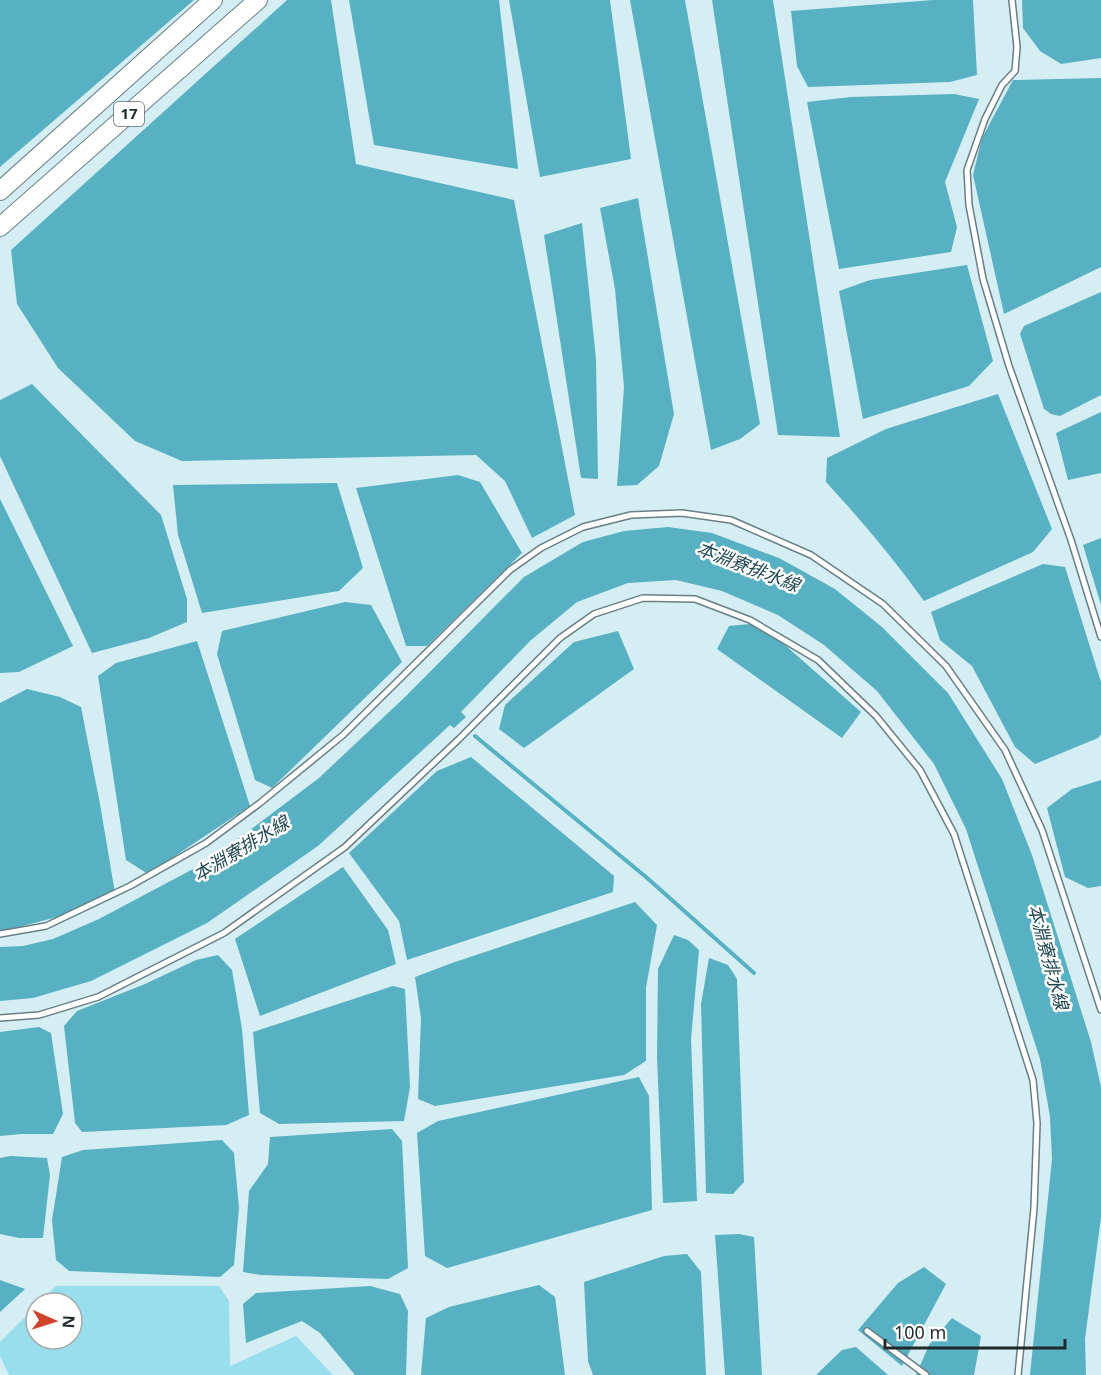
<svg xmlns="http://www.w3.org/2000/svg" width="1101" height="1375" font-family="'Noto Sans','Noto Sans TC',sans-serif">
<rect width="100%" height="100%" fill="#d4eef3"/>
<path fill="#98deed" d="M56,1286H219L229,1301L230,1366L296,1336L333,1375H9L0,1356V1342L36,1306V1339H72V1303H39Z"/>
<path fill="#57b1c2" d="M0,0H194L0,167Z
M287,0H331L356,164L514,200L575,515L532,538L505,481L476,455L182,461L135,441L58,368L17,304L11,250Z
M349,0H499L518,169L374,145Z
M509,0H610L631,159L540,177Z
M630,0H685L760,424L740,439L711,450Z
M712,0H773L840,437L778,435Z
M933,0H973L977,75L950,82L808,87L797,66L791,11Z
M1022,0H1101V58L1061,64L1040,51L1023,28Z
M1101,78V267L1004,314L973,175L982,138L1013,80Z
M954,94L979,99L945,182L957,227L951,252L839,269L807,102L851,97Z
M638,198L674,414L659,466L637,485L617,486L624,387L615,289L600,208Z
M582,223L596,359L598,479L581,478L544,235Z
M967,265L993,361L969,386L863,419L839,291L870,280Z
M1101,292V395L1060,416L1051,414L1044,409L1020,334L1024,326Z
M32,384L161,515L187,599V622L149,638L92,653L0,456V400Z
M998,394L1052,529L1033,552L924,601C894,559 861,520 826,482L827,458L886,429Z
M1101,412V473L1068,480L1056,433Z
M458,475L480,482L522,553L427,646H406L356,488Z
M337,483L363,568L339,591L202,613L178,535L173,485Z
M0,499L73,646L19,672L0,673Z
M668,527L712,533L779,558L835,589L882,627L948,693L1002,779L1032,855L1091,1042L1101,1087V1217L1085,1339L1086,1375H1030L1052,1159L1050,1117L1040,1059L966,829L934,764L877,691L824,645L778,615L722,591L676,580L628,583L577,602L530,641L461,712L466,717L454,728L450,725L318,846L207,923L91,981L33,998L0,1001V947L23,946L53,939L99,919L210,860L319,778L406,696L524,577L583,542L624,531Z
M1101,538V605L1083,545Z
M1043,564L1065,567L1101,682V734L1098,738L1035,764L1015,747L972,666L940,640L931,612Z
M345,602L371,605L402,662L272,788L255,780L217,654L222,631Z
M760,623L861,712L842,738L717,649L729,626Z
M618,631L634,669L524,748L499,729L505,705L574,642Z
M197,641L250,806L148,874L126,860L98,676L116,663Z
M27,689L60,697L81,707L100,804L115,893L57,917L0,932V703Z
M471,757L614,876L613,892L407,960L399,921L349,853L437,771Z
M1101,780V886L1088,888L1065,877L1047,808L1072,789Z
M343,867L388,930L396,964L260,1016L235,939Z
M635,902L657,925L646,988V1061L624,1075L435,1106L418,1099L421,1018L415,977L452,963Z
M674,935L688,940L699,950L691,1039L697,1201L663,1203L657,1058L658,969Z
M218,955L232,970L242,1029L249,1115L226,1125L82,1132L75,1123L64,1026L77,1011L145,984L196,960Z
M709,958L728,965L737,979L744,1182L733,1194L706,1193L701,1004Z
M393,986L405,989L410,1087L404,1121L279,1124L260,1113L253,1032Z
M39,1027L51,1033L63,1114L53,1134H21L0,1136V1032Z
M639,1077L649,1096L652,1210L447,1268L425,1256L417,1133L438,1121Z
M392,1129L402,1141L408,1268L388,1279L261,1275L243,1272L249,1191L268,1164L270,1137Z
M222,1140L234,1153L239,1208L234,1265L220,1277L69,1271L56,1260L52,1220L62,1157L83,1150Z
M10,1156L47,1158L50,1175L43,1238H19L0,1234V1158Z
M739,1234L754,1237L762,1375H725L715,1235Z
M687,1254L701,1272L706,1375H593L588,1361L584,1282L664,1256Z
M924,1267L946,1284L902,1366L858,1330L898,1283Z
M0,1280L25,1289L0,1312Z
M539,1285L555,1297L565,1375H421L426,1318L449,1307Z
M370,1286L400,1294L408,1311L406,1375H355L320,1333L302,1321L246,1343L243,1304L256,1293Z
M952,1318L981,1336L974,1375H916L929,1345Z
M856,1347L888,1375H816L842,1350Z"/>
<g fill="none" stroke-linecap="round" stroke-linejoin="round">
<path stroke="#57b1c2" stroke-width="4" d="M475,736L646,877L754,973"/>
<defs>
<path id="service" d="M1012,0L1017,47L1015,71L1002,85L985,119L967,170L969,205L983,279L1009,366L1071,540L1101,637
M0,934L46,926L130,886L206,843L260,803L343,735L510,570L541,548L583,527L631,515L682,513L731,520L811,555L883,604L946,666L1005,750L1042,830L1101,1010
M0,1018L39,1015L98,997L224,933L345,847L459,739L560,638L594,614L643,598L695,599L750,620L818,660L876,716L920,770L954,834L1033,1080L1037,1123L1034,1208L1018,1375
M867,1331L926,1375"/>
<path id="primary" d="M0,191L213,0
M0,227L258,0"/>
</defs>
<use href="#service" stroke="#687f84" stroke-width="8"/>
<use href="#primary" stroke="#687f84" stroke-width="20"/>
<use href="#service" stroke="#fff" stroke-width="5"/>
<use href="#primary" stroke="#fff" stroke-width="18"/>
</g>
<g text-anchor="middle" stroke-width="5" stroke-linejoin="round" paint-order="stroke">
<rect fill="#fff" stroke="#62696b" stroke-width="1.5" x="114" y="102" width="30" height="24" rx="4.5"/>
<g font-size="15" font-weight="bold" fill="#1f292b">
<text x="129" y="119">17</text>
</g>
<g font-size="18" font-style="italic" fill="#1d464e" stroke="#fff">
<text transform="translate(748 567) rotate(21)" y="6">本淵寮排水線</text>
<text transform="translate(241 849) rotate(-31)" y="6">本淵寮排水線</text>
<text transform="translate(1048 957) rotate(75)" y="6">本淵寮排水線</text>
</g>
</g>
<g transform="translate(54 1321) rotate(93)"><circle r="28" fill="#ffffff" stroke="#a5a9aa" stroke-width="1.5"/>
<path d="M0-4.5L10 22L0 15L-10 22Z" fill="#cf432d"/>
<text y="-9" font-size="16" font-weight="bold" text-anchor="middle" fill="#1f292b">N</text>
</g>
<path d="M885 1339v9h180v-9" fill="none" stroke="#1f292b" stroke-width="3"/>
<text x="894" y="1339" font-size="18" fill="#1f292b" stroke="#ffffff" stroke-width="4.5" paint-order="stroke">100 m</text>
</svg>
